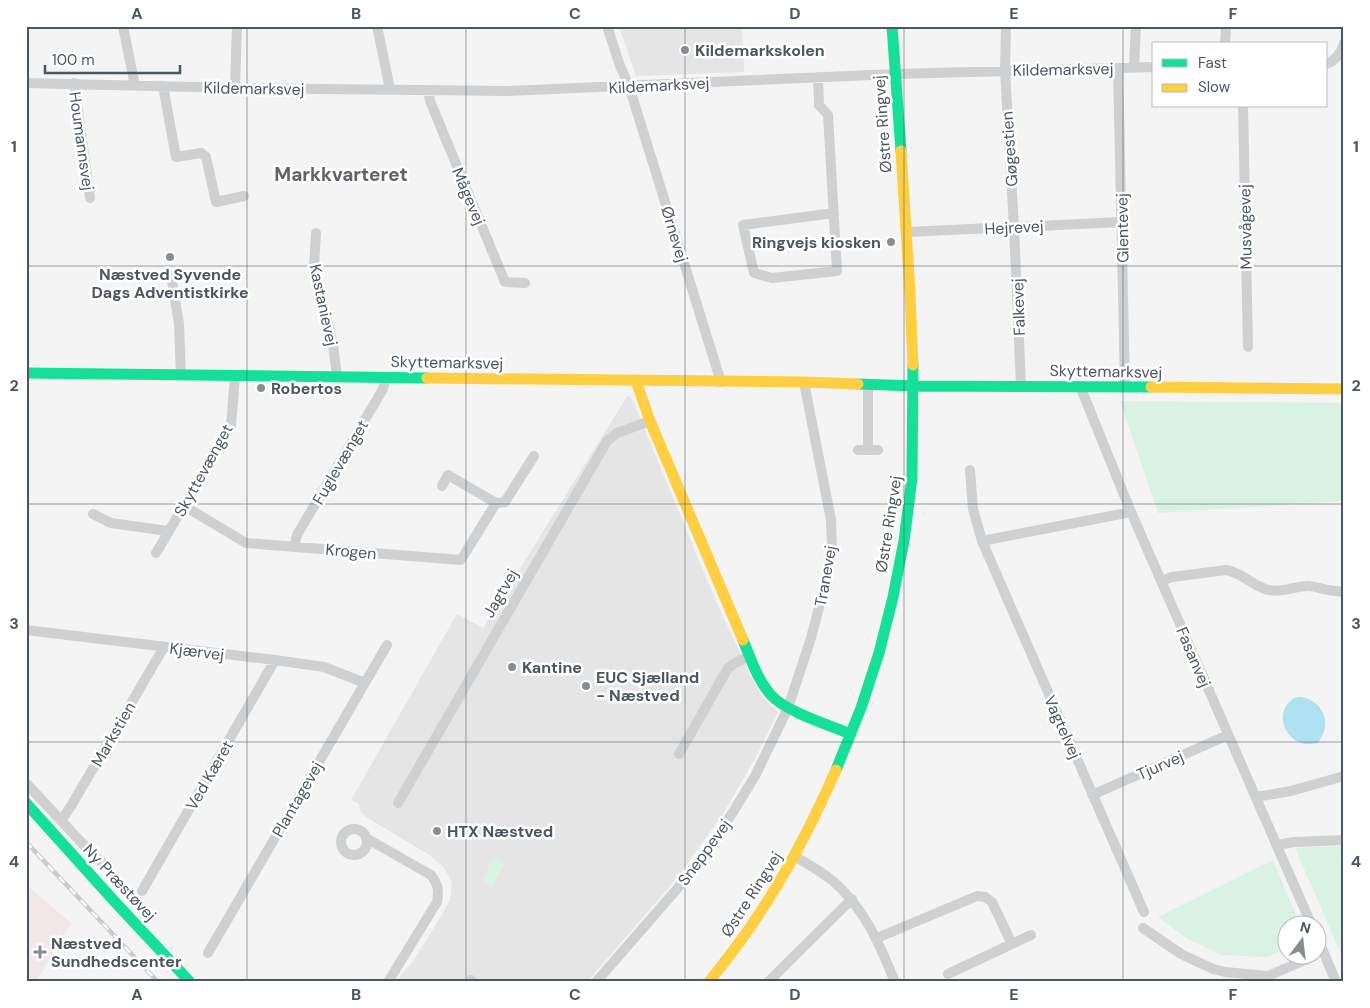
<svg xmlns="http://www.w3.org/2000/svg" width="1370" height="1008" font-family="'DM Sans',sans-serif">
<rect width="100%" height="100%" fill="#f4f4f4"/>
<path fill="#e6e5e6" d="M619,26H747L742,27L744,72L636,76Z
M628,395L633,401L713,594L750,675L762,697L778,712L757,755L723,814L677,878L587,982H395L412,963L440,918L450,900L452,883L445,869L431,856L366,817L360,811L359,804L351,800L457,614L483,628Z"/>
<path fill="#f1e7e6" d="M26,885L71,923L36,982H26Z"/>
<path fill="#d9f2e3" d="M1120,401L1344,403V501L1158,513Z
M1344,846V961L1295,848Z
M494,857L505,864L492,886L481,880Z
M1273,860L1300,925L1288,926L1287,949L1267,957L1222,955L1188,939L1158,917Z"/>
<path fill="#aee2f0" d="M1302,697C1318,700 1329,715 1324,731C1323,735 1320,739 1318,743C1316,743 1313,744 1311,744C1291,746 1276,723 1286,706C1288,703 1291,700 1294,698C1297,697 1300,697 1302,697Z"/>
<g fill="none" stroke-linecap="round" stroke-linejoin="round">
<path stroke="#ced0d2" stroke-width="10" d="M123,26L135,86
M377,26L390,89
M607,26L620,66L629,86L721,382
M1006,26L1005,70L1014,227L1021,386
M1225,44L1226,26
M1326,64C1335,61 1342,52 1344,43
M1134,67L1136,26
M1118,68L1125,387
M818,77L819,105L828,115L837,271L772,278L754,273L743,225L834,213
M26,83L235,88L508,91L895,74L1154,67
M74,83L90,198
M163,86L176,157L201,153L206,157L216,202L244,196
M235,88L237,26
M428,90L430,101L505,282L525,283
M1243,106L1248,347
M907,232L1121,222
M316,233L314,266L333,345L337,377
M171,275L179,324L181,375
M868,385V450
M1080,386L1131,512L1312,926
M858,450H878
M970,470L973,509L982,541L1144,912
M442,486L448,475L496,503
M184,506L246,543L461,560L496,503L505,502L534,456
M93,514L111,523L168,531
M982,541L1131,512
M294,547L297,535L383,389L386,377
M156,553L231,426L235,376
M1161,581L1172,577L1226,570C1244,573 1253,587 1269,590C1282,593 1295,586 1308,586C1315,586 1322,589 1328,590C1333,591 1338,591 1344,592
M26,630L275,660L324,667L365,683
M679,754L728,668L735,663L749,656
M26,783L93,855L109,868
M1092,795L1228,735
M1256,797L1291,791L1344,776
M398,803L607,441L617,433L650,421
M61,821L71,806L164,647
M341 842a13 13 0 1 1 26 0a13 13 0 1 1-26 0Z
M366,838L431,875C438,884 439,890 437,902L388,982
M1277,845L1294,842L1344,840
M794,856C808,864 821,871 833,881C865,909 879,943 895,982
M142,891L275,660
M1143,928L1181,954L1213,969L1225,972L1268,976L1314,956
M877,938L977,896L985,897L992,902L1012,944
M1318,939L1336,982
M208,953L387,645
M948,974L1031,935
M471,980L473,982
M596,982L677,889L708,849L733,812L755,776L788,708L811,638L829,569L832,546L831,520L804,382
M768,982L852,899"/>
<path stroke="#16e098" stroke-width="11" d="M892,26L901,151
M26,373L427,378
M858,384L915,386L1151,387
M743,640C751,659 757,679 771,695C786,712 829,725 851,734
M836,770L861,708L879,653L893,597L904,541L912,478L913,365
M26,803L115,902L190,982"/>
<path stroke="#ffcf43" stroke-width="11" d="M901,151L910,293L913,365
M427,378L804,382L858,384
M636,381L650,421L743,640
M1151,387L1344,389
M709,982C726,960 744,938 759,914C789,869 814,820 836,770"/>
<defs>
<path id="rail" d="M26,842L158,982"/>
</defs>
<use href="#rail" stroke="#c9cacc" stroke-width="4.5"/>
<use href="#rail" stroke="#fff" stroke-width="2.5" stroke-dasharray="8" stroke-linecap="butt"/>
</g>
<path fill="none" stroke="#4a5661" stroke-width="1" stroke-opacity="0.55" d="M247,26V982M466,26V982M685,26V982M904,26V982M1123,26V982M26,266H1344M26,504H1344M26,742H1344"/>
<g fill="#868d94" stroke="#fff" stroke-width="2">
<circle cx="685" cy="50" r="5"/>
<circle cx="891" cy="242" r="5"/>
<circle cx="170" cy="257" r="5"/>
<circle cx="261" cy="388" r="5"/>
<circle cx="512" cy="667" r="5"/>
<circle cx="586" cy="686" r="5"/>
<circle cx="437" cy="831" r="5"/>
<path d="M37.5 944.5h5v5h5v5h-5v5h-5v-5h-5v-5h5z"/>
</g>
<g text-anchor="middle" stroke-width="5" stroke-linejoin="round" paint-order="stroke">
<g font-size="16" font-weight="bold" fill="#4a5661" stroke="#fff" text-anchor="start">
<text x="695" y="56">Kildemarkskolen</text>
<text x="881" y="248" text-anchor="end">Ringvejs kiosken</text>
<text x="170" y="280" text-anchor="middle">Næstved Syvende<tspan x="170" dy="18">Dags Adventistkirke</tspan></text>
<text x="271" y="394">Robertos</text>
<text x="522" y="673">Kantine</text>
<text x="596" y="683">EUC Sjælland<tspan x="596" dy="18">- Næstved</tspan></text>
<text x="447" y="837">HTX Næstved</text>
<text x="51" y="949">Næstved<tspan x="51" dy="18">Sundhedscenter</tspan></text>
</g>
<g font-size="16" fill="#4a5661" stroke="#fff">
<text transform="translate(1063 69) rotate(-1)" y="6">Kildemarksvej</text>
<text transform="translate(659 85) rotate(-3)" y="6">Kildemarksvej</text>
<text transform="translate(254 88) rotate(1)" y="6">Kildemarksvej</text>
<text transform="translate(882 124) rotate(-94)" y="6">Østre Ringvej</text>
<text transform="translate(82 141) rotate(82)" y="6">Houmannsvej</text>
<text transform="translate(1009 149) rotate(-94)" y="6">Gøgestien</text>
<text transform="translate(469 196) rotate(67)" y="6">Mågevej</text>
<text transform="translate(1014 227) rotate(-3)" y="6">Hejrevej</text>
<text transform="translate(1245 227) rotate(-91)" y="6">Musvågevej</text>
<text transform="translate(1122 228) rotate(-91)" y="6">Glentevej</text>
<text transform="translate(675 234) rotate(73)" y="6">Ørnevej</text>
<text transform="translate(324 305) rotate(78)" y="6">Kastanievej</text>
<text transform="translate(1018 307) rotate(-92)" y="6">Falkevej</text>
<text transform="translate(447 362) rotate(1)" y="6">Skyttemarksvej</text>
<text transform="translate(1106 371) rotate(1)" y="6">Skyttemarksvej</text>
<text transform="translate(340 462) rotate(-60)" y="6">Fuglevænget</text>
<text transform="translate(203 470) rotate(-61)" y="6">Skyttevænget</text>
<text transform="translate(888 524) rotate(-81)" y="6">Østre Ringvej</text>
<text transform="translate(351 551) rotate(5)" y="6">Krogen</text>
<text transform="translate(825 576) rotate(-80)" y="6">Tranevej</text>
<text transform="translate(500 593) rotate(-60)" y="6">Jagtvej</text>
<text transform="translate(197 651) rotate(7)" y="6">Kjærvej</text>
<text transform="translate(1194 657) rotate(67)" y="6">Fasanvej</text>
<text transform="translate(1063 727) rotate(66)" y="6">Vagtelvej</text>
<text transform="translate(113 734) rotate(-60)" y="6">Markstien</text>
<text transform="translate(1160 765) rotate(-24)" y="6">Tjurvej</text>
<text transform="translate(209 775) rotate(-60)" y="6">Ved Kæret</text>
<text transform="translate(297 799) rotate(-60)" y="6">Plantagevej</text>
<text transform="translate(704 852) rotate(-54)" y="6">Sneppevej</text>
<text transform="translate(120 882) rotate(47)" y="6">Ny Præstøvej</text>
<text transform="translate(751 894) rotate(-57)" y="6">Østre Ringvej</text>
</g>
<g font-size="19" font-weight="bold" fill="#5f6368" stroke="#fff">
<text x="341" y="181">Markkvarteret</text>
</g>
</g>
<rect width="1370" height="1008" fill="none" stroke="#ffffff" stroke-width="55"/>
<rect x="1152" y="42" width="175" height="65" fill="#ffffff" stroke="#b7bbc0"/>
<rect x="1162" y="59" width="25" height="8" fill="#16e098" stroke="#b7bbc0"/>
<text x="1198" y="68" font-size="15" fill="#4a5661">Fast</text>
<rect x="1162" y="84" width="25" height="8" fill="#ffcf43" stroke="#b7bbc0"/>
<text x="1198" y="92" font-size="15" fill="#4a5661">Slow</text>
<g transform="translate(1302 940) rotate(15)"><circle r="24" fill="#ffffff" stroke="#b7bbc0"/>
<path d="M0-4L9 19L0 12L-9 19Z" fill="#868d94"/>
<text y="-8" font-size="14" font-weight="bold" text-anchor="middle" fill="#4a5661">N</text>
</g>
<path d="M45 65v8h135v-8" fill="none" stroke="#4a5661" stroke-width="2.5"/>
<text x="52" y="65" font-size="15" fill="#4a5661" stroke="#ffffff" stroke-width="4" paint-order="stroke">100 m</text>
<rect x="28" y="28" width="1314" height="952" fill="none" stroke="#4a5661" stroke-width="2"/>
<g font-size="16" text-anchor="middle" font-weight="bold" fill="#4a5661">
<text x="137" y="19">A</text>
<text x="356" y="19">B</text>
<text x="575" y="19">C</text>
<text x="795" y="19">D</text>
<text x="1014" y="19">E</text>
<text x="1233" y="19">F</text>
<text x="14" y="152">1</text>
<text x="1356" y="152">1</text>
<text x="14" y="391">2</text>
<text x="1356" y="391">2</text>
<text x="14" y="629">3</text>
<text x="1356" y="629">3</text>
<text x="14" y="867">4</text>
<text x="1356" y="867">4</text>
<text x="137" y="1000">A</text>
<text x="356" y="1000">B</text>
<text x="575" y="1000">C</text>
<text x="795" y="1000">D</text>
<text x="1014" y="1000">E</text>
<text x="1233" y="1000">F</text>
</g>
</svg>
